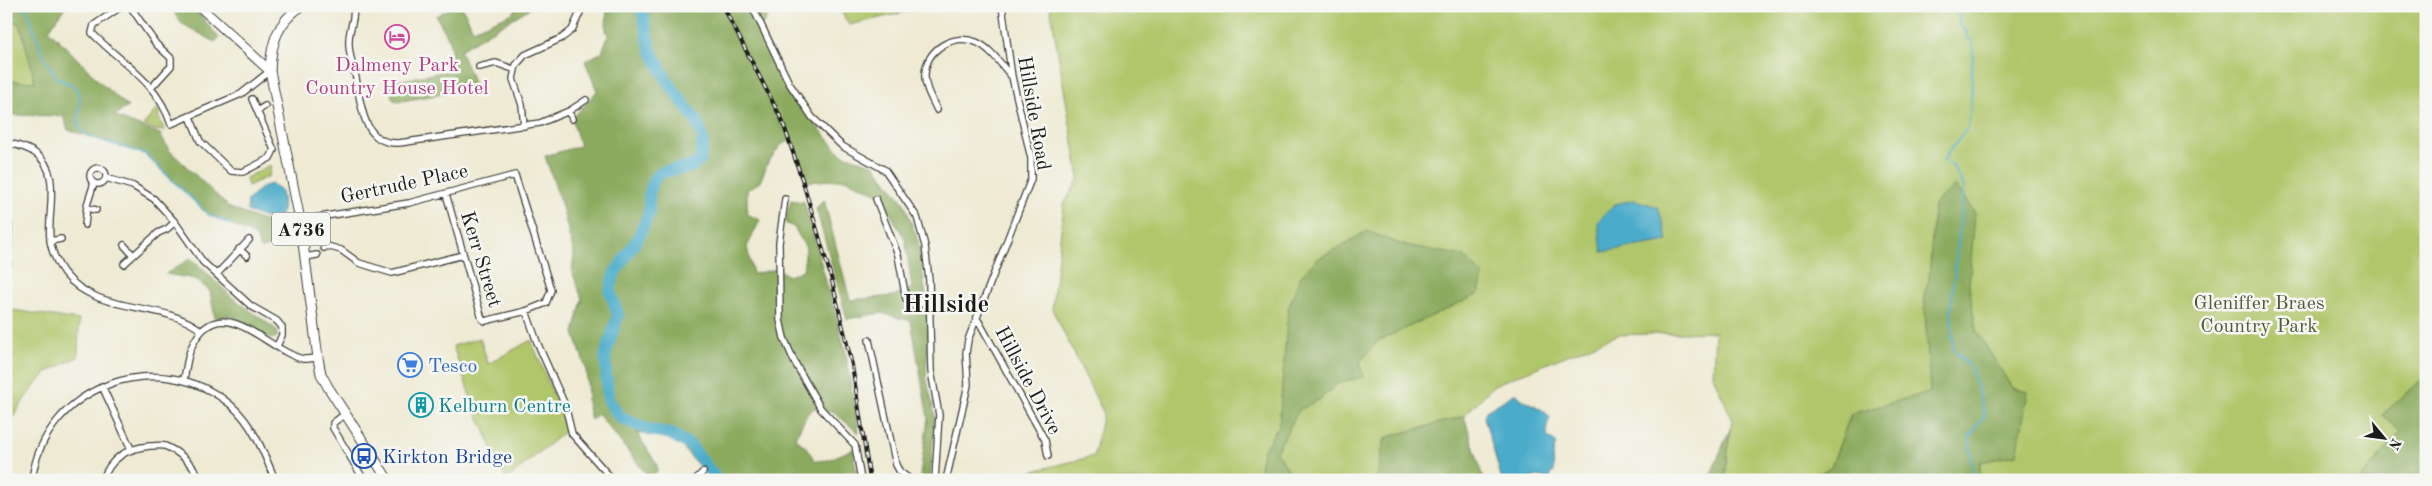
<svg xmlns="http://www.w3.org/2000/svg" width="2432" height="486" font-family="'Old Standard TT',serif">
<rect width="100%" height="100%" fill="#f6f6f2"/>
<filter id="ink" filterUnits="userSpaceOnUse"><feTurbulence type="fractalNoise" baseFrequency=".02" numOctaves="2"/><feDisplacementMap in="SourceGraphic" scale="10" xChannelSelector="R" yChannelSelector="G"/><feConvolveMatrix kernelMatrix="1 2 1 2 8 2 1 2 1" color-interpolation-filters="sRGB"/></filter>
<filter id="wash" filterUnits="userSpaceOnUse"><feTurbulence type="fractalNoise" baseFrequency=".0096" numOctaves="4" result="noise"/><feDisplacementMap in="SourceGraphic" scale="20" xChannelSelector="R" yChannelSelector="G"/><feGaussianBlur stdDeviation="1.12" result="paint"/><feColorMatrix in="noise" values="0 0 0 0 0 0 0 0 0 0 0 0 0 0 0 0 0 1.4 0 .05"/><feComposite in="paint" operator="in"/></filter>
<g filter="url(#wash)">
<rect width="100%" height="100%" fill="#eeead3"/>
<path fill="#b0c66b" stroke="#667144" d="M838,6H932L849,25Z
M1050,6H2426V480H1936L1851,414L1831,467L1808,480H1725L1730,429L1733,421L1713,376L1715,332L1617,335L1494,385L1464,416L1385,438L1376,480H1014L1013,476L1094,456L1103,412L1052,309L1064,204L1079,178Z
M6,22H20L36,82L6,81Z
M157,109L160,113L158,116L165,131L155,130L143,125Z
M271,165L269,176L248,186L246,178Z
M6,309L79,320L78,357L47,372L28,394L6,428Z
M480,338L488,364L531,340L563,418L565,431L506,480L472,402L453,346Z"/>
<path fill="#8cab5f" stroke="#54643e" d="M6,6H66L49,30L101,83L128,107L114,116L160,134L169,150L230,208L263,221L296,227L300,241L260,249L256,236L208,214L145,154L68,130L63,116L6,115V81L35,82L20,23L6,22Z
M170,6H193L219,38L215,42L181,23Z
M455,6H462L473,30L511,14L519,6L532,7L460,50L476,88L397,102L392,98L390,83L454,69L449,39L436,16Z
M607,6H769L765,23L759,26L789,91L817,126L841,154L874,165L904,203L918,241L929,318L926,376L935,416L930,479L920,475L928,418L911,321L881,313L847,319L816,208L824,200L850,300L893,296L912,288L905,239L879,194L845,179L806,182L792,140L782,144L768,162L760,182L747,190V214L760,220L747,247L753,274L777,269L789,276L803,270L806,248L794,227L785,223L791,200L804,202L845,349L859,433L831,410L823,417L816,407L808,413L795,438L806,447L815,461L828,460L853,449L857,480H711L676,440L637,433L657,465V471L651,480L598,414L591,420L586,399L588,397L586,369L574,333L582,299L572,271L574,254L561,203L545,156L580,146L572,119L597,91L585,61L602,52L609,33L606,31Z
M1955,185L1975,213L1969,285L1976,330L2012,388L2028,392L2017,455L1980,462V480H1808L1831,467L1851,414L1930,392L1924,294L1929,280L1934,204Z
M1367,231L1400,244L1464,256L1483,275L1479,294L1378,341L1360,362L1363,377L1340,382L1320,399L1299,410L1276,452L1293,476L1291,480H1258L1263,451L1279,425L1288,309L1300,277L1316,260Z
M191,258L233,298L277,330V337L271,339L230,315L215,319L210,291L195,279L166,274Z
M2426,376V480H2360L2401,431L2382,415Z
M1464,416L1484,480H1376L1385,438Z
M1730,429L1725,480H1709V479Z"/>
<path fill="#4bacca" stroke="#346473" d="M271,184L280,189C283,199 284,209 279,218L271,220L247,211L248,200L262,187Z
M1635,200L1658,207L1668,241L1602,252L1598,221L1615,204Z
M1516,393C1523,404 1541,404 1550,418L1547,425V437L1556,443L1553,454L1554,472L1550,474L1551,480L1538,476L1527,480H1502L1484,417L1486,411Z"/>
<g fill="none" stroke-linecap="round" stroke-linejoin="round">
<path stroke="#4bacca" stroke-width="2" d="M26,6L43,55L56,77L75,87L80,98L78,124L81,130L94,138L145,154L208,214L230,224
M1958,6L1960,19L1958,25L1967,31L1966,35L1973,44L1971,106L1968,127L1943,160L1953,166L1964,187L1951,307L1953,349L1971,368L1985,415L1969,437L1974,480"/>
<path stroke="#4bacca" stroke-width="12" d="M641,6L650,48L666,79L697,122L703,139L700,161L690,167L662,172L654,179L649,195V213L638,238L614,274L610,292L618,315L605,356L608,399L619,417L649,430L669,433L690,445L717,480"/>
</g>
</g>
<g filter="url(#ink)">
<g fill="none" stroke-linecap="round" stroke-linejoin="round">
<defs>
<path id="street" d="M122,6L94,25L92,33C122,64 156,80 171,124L241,94L270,71
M130,6L156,44L171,58V66L152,87
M353,6C356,18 349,28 349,40C348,53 353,66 356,78C361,105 363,145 399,143L540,123L569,111L586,100
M752,6L789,83L812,117L842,146L885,170L917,217L925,246L929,280L931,371L939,415L935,480
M479,67L496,63L513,69
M937,110C932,99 924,87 925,74C926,49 954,33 976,42C991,48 1002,66 1012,77
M257,111L265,106
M569,111L572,119
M190,117L200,141L231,171L243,172L270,158L274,150L252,99
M524,126L522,105L513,79L516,65L525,55L562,38L572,30L583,6
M6,142C16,145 27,147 35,153C62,171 47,211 50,239C51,250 57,264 64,273C99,317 162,299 202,331
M90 176a8 8 0 1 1 16 0a8 8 0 1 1-16 0Z
M106,178L133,186L154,199L175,222L203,262L251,306L277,321L282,327V335L277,346
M785,199L779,243L780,320L784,338L794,361L821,409L855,445L861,480
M876,199L898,255L906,299L912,305L930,302
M87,208L96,210
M6,217L9,224L8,264L6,268
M300,220L409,203L515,175L551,290L546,303L526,311L485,321L482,319L446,194
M85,225L87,205L94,183
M50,241L61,239
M124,245L133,255
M324,248L327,246L341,250L359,263L392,273L463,255
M239,249L247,256
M305,257L317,255
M124,264L158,233L167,229L175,222
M217,274L249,240
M526,311L537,342L565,405L572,434L613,480
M978,320L1045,440L1048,456
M869,340L896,465L900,472L911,480
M184,380C186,370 187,356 192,346C220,287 267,351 303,359C308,359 314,358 318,358
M102,386L131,449
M345,414L333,423V428L364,480
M32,480C44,385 159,345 231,405C253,424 264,453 275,480
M103,480C110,458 128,448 150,446C155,446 161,445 165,446C182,453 193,465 201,480
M695,480L703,472
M946,480L968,385L966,353L968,340L1031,179V158L1012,77L1002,6"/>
<path id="secondary" d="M199,6L270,71"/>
<path id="primary" d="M301,6C277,23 271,43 270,71L300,220L318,358L321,374L328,387L388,480"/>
</defs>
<use href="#street" stroke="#3c3b37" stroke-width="8"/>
<use href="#secondary" stroke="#3c3b37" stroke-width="11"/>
<use href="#primary" stroke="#3c3b37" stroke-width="11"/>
<use href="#street" stroke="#fff" stroke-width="5.5"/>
<use href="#secondary" stroke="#fff" stroke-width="9"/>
<use href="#primary" stroke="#fff" stroke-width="9"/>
<defs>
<path id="rail" d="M723,6L782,120L802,179L831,277L852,365L870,480"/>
</defs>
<use href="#rail" stroke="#1c1c1c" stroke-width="4"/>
<use href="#rail" stroke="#f6f6f2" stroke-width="2" stroke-dasharray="5.5" stroke-linecap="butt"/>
</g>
</g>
<defs>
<symbol id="hotel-ring" viewBox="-11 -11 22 22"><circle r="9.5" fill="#f6f6f2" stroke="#d1479c" stroke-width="1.5"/><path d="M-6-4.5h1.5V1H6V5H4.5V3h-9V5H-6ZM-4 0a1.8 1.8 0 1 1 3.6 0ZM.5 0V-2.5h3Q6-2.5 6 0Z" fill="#d1479c"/></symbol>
<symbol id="supermarket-ring" viewBox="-11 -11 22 22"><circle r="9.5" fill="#f6f6f2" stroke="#3f7fe0" stroke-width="1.5"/><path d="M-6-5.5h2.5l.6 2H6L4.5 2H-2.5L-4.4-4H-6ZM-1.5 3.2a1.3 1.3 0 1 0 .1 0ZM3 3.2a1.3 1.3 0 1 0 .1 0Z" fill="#3f7fe0"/></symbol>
<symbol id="building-ring" viewBox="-11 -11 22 22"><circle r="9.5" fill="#f6f6f2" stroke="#0f9aa8" stroke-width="1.5"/><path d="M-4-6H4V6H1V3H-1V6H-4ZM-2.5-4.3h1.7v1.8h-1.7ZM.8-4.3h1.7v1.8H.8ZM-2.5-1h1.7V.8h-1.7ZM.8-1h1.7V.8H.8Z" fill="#0f9aa8"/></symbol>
<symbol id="bus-ring" viewBox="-11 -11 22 22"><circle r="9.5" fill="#f6f6f2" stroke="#1a4fb4" stroke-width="1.5"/><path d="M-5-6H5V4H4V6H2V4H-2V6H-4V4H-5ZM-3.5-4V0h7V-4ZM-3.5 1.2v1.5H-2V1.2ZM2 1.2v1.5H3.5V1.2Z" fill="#1a4fb4"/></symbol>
</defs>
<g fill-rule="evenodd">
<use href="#hotel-ring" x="383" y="23" width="28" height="28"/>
<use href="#supermarket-ring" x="396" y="351" width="28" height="28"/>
<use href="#building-ring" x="407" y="391" width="28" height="28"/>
<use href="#bus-ring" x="350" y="442" width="28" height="28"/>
</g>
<g text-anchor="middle" stroke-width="5" stroke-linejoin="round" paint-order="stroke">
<rect fill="#f6f6f2" stroke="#5d5d5c" stroke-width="1" x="272" y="212.5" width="58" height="33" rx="4"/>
<g font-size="19" font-weight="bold" fill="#1c1c1c">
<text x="301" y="236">A736</text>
</g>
<g font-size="20" fill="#b23c85" stroke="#f6f6f2">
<text x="397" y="71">Dalmeny Park<tspan x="397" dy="23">Country House Hotel</tspan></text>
</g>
<g font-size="20" fill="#1c1c1c" stroke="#f6f6f2">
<text transform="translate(1035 113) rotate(80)" y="7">Hillside Road</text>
<text transform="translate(404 183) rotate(-12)" y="7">Gertrude Place</text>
<text transform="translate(482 259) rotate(73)" y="7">Kerr Street</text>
<text transform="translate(1029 380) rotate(62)" y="7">Hillside Drive</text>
</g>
<g font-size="20" fill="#505838" stroke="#f6f6f2">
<text x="2259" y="309">Gleniffer Braes<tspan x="2259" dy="23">Country Park</tspan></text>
</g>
<g font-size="20" fill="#366cbe" stroke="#f6f6f2" text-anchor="start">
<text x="428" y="372">Tesco</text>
</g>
<g font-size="20" fill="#0d838f" stroke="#f6f6f2" text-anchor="start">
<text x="438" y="412">Kelburn Centre</text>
</g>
<g font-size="20" fill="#164399" stroke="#f6f6f2" text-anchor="start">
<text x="382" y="463">Kirkton Bridge</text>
</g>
<g font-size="25" font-weight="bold" fill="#1c1c1c" stroke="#f6f6f2">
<text x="946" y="312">Hillside</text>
</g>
</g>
<rect width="2432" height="486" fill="none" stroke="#f6f6f2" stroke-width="25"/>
<g transform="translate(2384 438) rotate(119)" stroke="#f6f6f2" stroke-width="4" paint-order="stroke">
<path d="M0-4L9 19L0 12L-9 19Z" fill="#1c1c1c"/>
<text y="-8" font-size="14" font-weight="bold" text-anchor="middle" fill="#1c1c1c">N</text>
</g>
</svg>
